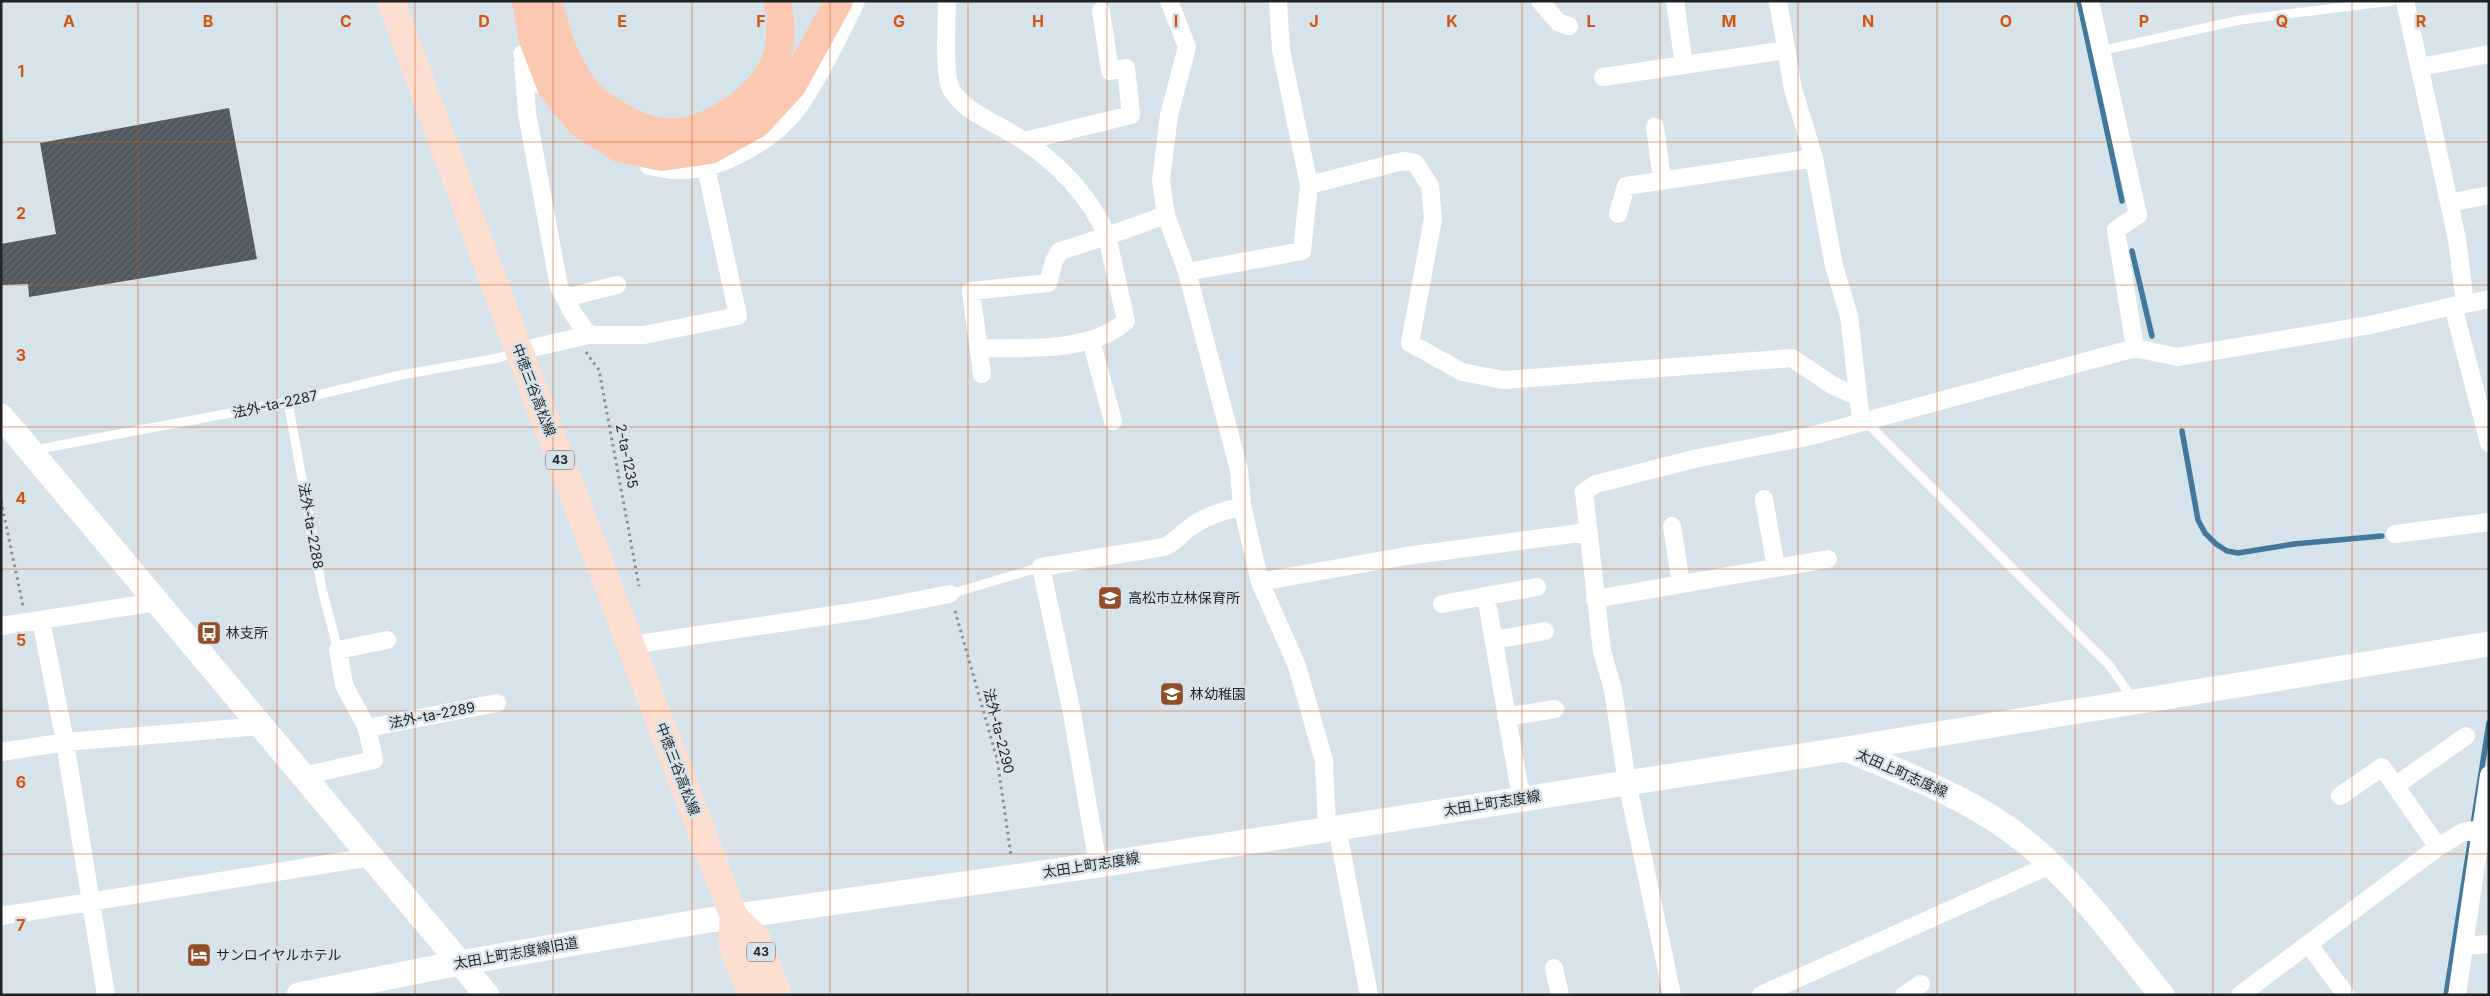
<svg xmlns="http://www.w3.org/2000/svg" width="2490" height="996" font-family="Inter,'Noto Sans JP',sans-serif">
<defs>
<pattern id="building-hatch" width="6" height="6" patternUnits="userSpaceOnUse" patternTransform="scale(1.25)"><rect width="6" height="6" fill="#4e585f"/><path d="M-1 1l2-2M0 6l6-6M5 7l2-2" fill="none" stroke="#646c72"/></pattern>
</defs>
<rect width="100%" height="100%" fill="#d7e3eb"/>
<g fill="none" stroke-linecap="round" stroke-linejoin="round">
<path stroke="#41789c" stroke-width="5.5" d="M2079,1L2122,201
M2132,251L2152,336
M2182,431L2198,520L2205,533L2216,544L2227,551L2238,553L2294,544L2382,536
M2446,995L2489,723"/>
</g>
<path fill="url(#building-hatch)" d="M229,108L257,259L29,297L28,284L1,285V244L56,234L40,143Z"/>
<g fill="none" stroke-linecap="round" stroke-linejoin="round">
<path stroke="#868f95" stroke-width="3" stroke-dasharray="2.5 4" stroke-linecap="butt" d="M586,352L599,370L639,586
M1,501L23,606
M955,611L997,759L1011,855"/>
<path stroke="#fff" stroke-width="9" d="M2100,51L2240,20L2392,1
M288,402L322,589L338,650
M1865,421L2109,665L2133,699
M34,450L288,402L401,375L498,358L516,352
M950,594L1041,567"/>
<path stroke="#fff" stroke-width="18" d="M947,1C947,20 943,74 951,89C963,111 996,123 1016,136C1054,159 1090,195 1107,236L1166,215L1187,272L1239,470L1242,506L1260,582L1297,666L1324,761L1327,828
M1278,1L1281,50L1309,185
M1540,1L1558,22L1569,26
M1675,1L1684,65
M1778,1L1793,89L1814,158L1834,266L1849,316L1861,421
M2090,1L2138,215L2116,230L2135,348
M2405,1L2457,239L2465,304L2453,306
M522,54L538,84
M523,62L527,113L559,287L574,315L589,335
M2420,67L2489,54
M1603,77L1786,50
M1655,127L1662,180
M1024,141L1131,115L1126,68L1110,71L1101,11
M649,166C658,167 667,170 676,170C720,172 778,139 802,102C823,70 840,35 856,1
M2449,203L2489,195
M1618,214L1626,186L1814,158
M1166,215L1161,180L1169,115L1187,47L1169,1
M1187,272L1302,251L1309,185L1403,161L1415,163L1430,186L1433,219L1410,343L1462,372L1503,380L1792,358L1832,385L1858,397
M565,298L617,285
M2465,304L2489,299
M1091,340L1113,421
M979,348C1023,348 1091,353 1126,321L1107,236L1060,251L1054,261L1048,283L971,291L982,374
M519,351L589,335H644L738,316L706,167
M1764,499L1776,568
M1672,526L1681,584
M2395,534L2489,522
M1260,582L1406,556L1587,532
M1595,599L1828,559
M1442,604L1486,596
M41,620L65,742L106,995
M1,626L157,602
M1494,640L1545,631
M631,645L867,610L950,594
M1506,717L1555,709
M367,728L497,703
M1,752L65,742L261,726
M302,776L374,760L367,728L344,685L338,650L387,640
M2395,786L2466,736
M2340,796L2382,767L2438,847L2463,832L2481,829
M1521,798L1486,596L1537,587
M1337,827L1369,995
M1098,865L1072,713L1041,567L1164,547C1174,543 1179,536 1188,529C1204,516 1223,511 1242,506
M1,916L371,857
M2309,945L2346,995
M2464,946L2489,944
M1554,968L1560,995
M1672,995L1627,782L1613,690L1602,651L1584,492L1596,484L1694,459L1811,436L2135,348L2177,357L2370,325L2453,306L2489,443
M1761,995L2050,865
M1904,995L1921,984
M2240,995L2438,847
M2457,995L2489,775"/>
<path stroke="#fff" stroke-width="25" d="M1,416L487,995
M1846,749C1902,773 1960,794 2010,830C2070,873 2115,938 2162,995
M299,995L459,963L709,920L1098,865L1846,749L2489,644"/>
<path stroke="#fddfd1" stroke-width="28" d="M391,1L519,351L734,917L732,944L752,995
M734,917L757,939L778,995"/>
<path stroke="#fbc9b2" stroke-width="28" d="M526,1L533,40L551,87L580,123L619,148L662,157L710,150L757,124L792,86L839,1
M548,1C557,35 567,71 592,97C597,102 604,106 610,110C626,121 647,131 666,132C707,134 753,102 772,68C783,49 781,21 777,1"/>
</g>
<path fill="none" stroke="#d4540f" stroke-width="1" stroke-opacity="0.55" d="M138,1V995M277,1V995M415,1V995M553,1V995M692,1V995M830,1V995M968,1V995M1107,1V995M1245,1V995M1383,1V995M1522,1V995M1660,1V995M1798,1V995M1937,1V995M2075,1V995M2213,1V995M2352,1V995M1,142H2489M1,285H2489M1,427H2489M1,569H2489M1,711H2489M1,854H2489"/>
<defs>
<symbol id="school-square" viewBox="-11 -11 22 22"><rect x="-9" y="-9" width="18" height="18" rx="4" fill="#944d29" stroke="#d7e3eb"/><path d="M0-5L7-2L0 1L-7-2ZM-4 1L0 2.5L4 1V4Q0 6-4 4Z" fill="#fff"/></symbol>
<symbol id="bus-square" viewBox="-11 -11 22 22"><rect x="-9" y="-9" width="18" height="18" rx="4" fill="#944d29" stroke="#d7e3eb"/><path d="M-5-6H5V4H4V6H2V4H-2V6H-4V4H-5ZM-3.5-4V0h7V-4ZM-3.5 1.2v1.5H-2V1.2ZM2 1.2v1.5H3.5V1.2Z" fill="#fff"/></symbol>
<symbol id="hotel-square" viewBox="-11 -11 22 22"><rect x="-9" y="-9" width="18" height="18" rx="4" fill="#944d29" stroke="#d7e3eb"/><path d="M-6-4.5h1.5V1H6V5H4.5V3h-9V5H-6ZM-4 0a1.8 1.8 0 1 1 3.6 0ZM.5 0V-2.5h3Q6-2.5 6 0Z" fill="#fff"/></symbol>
</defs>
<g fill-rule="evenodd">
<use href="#school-square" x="1096" y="584" width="28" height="28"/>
<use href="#bus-square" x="195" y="619" width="28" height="28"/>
<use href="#school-square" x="1158" y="680" width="28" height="28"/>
<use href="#hotel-square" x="185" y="941" width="28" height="28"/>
</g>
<g text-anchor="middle" stroke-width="5" stroke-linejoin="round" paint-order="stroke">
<g fill="#d7e3eb" stroke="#565d61" stroke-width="1">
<rect x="546" y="450.5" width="28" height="19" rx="4"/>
<rect x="747" y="942.5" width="28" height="19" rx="4"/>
</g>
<g font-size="12" font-weight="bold" fill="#1f2326">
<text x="560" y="464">43</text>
<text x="761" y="956">43</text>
</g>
<g font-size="14" fill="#1f2326" stroke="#d7e3eb">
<text transform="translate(534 390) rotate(69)" y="5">中徳三谷高松線</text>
<text transform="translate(275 404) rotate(-12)" y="5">法外-ta-2287</text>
<text transform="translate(627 456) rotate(79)" y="5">2-ta-1235</text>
<text transform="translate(311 526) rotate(80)" y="5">法外-ta-2288</text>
<text transform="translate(432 715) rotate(-11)" y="5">法外-ta-2289</text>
<text transform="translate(999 731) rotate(76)" y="5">法外-ta-2290</text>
<text transform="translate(678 769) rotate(69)" y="5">中徳三谷高松線</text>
<text transform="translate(1902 773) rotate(24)" y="5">太田上町志度線</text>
<text transform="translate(1492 803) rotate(-9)" y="5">太田上町志度線</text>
<text transform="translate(1091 865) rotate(-9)" y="5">太田上町志度線</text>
<text transform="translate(516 953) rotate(-10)" y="5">太田上町志度線旧道</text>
</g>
<g font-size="14" fill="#1f2326" stroke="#d7e3eb" text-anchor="start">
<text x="1128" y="603">高松市立林保育所</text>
<text x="226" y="638">林支所</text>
<text x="1190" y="699">林幼稚園</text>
<text x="216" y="960">サンロイヤルホテル</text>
</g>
</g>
<g font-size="16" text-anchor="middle" font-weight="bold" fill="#d4540f" stroke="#d7e3eb" stroke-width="5" stroke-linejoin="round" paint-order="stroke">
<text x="69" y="27">A</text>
<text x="208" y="27">B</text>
<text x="346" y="27">C</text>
<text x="484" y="27">D</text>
<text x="622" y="27">E</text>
<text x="761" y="27">F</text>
<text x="899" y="27">G</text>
<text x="1038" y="27">H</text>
<text x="1176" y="27">I</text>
<text x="1314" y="27">J</text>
<text x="1452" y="27">K</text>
<text x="1591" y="27">L</text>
<text x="1729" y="27">M</text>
<text x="1868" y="27">N</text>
<text x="2006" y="27">O</text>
<text x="2144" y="27">P</text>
<text x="2282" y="27">Q</text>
<text x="2421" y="27">R</text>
<text x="21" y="77">1</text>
<text x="21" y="219">2</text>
<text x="21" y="361">3</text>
<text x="21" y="504">4</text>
<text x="21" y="646">5</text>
<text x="21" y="788">6</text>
<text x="21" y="931">7</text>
</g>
<rect width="2490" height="996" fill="none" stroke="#1f2326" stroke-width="5"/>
</svg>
